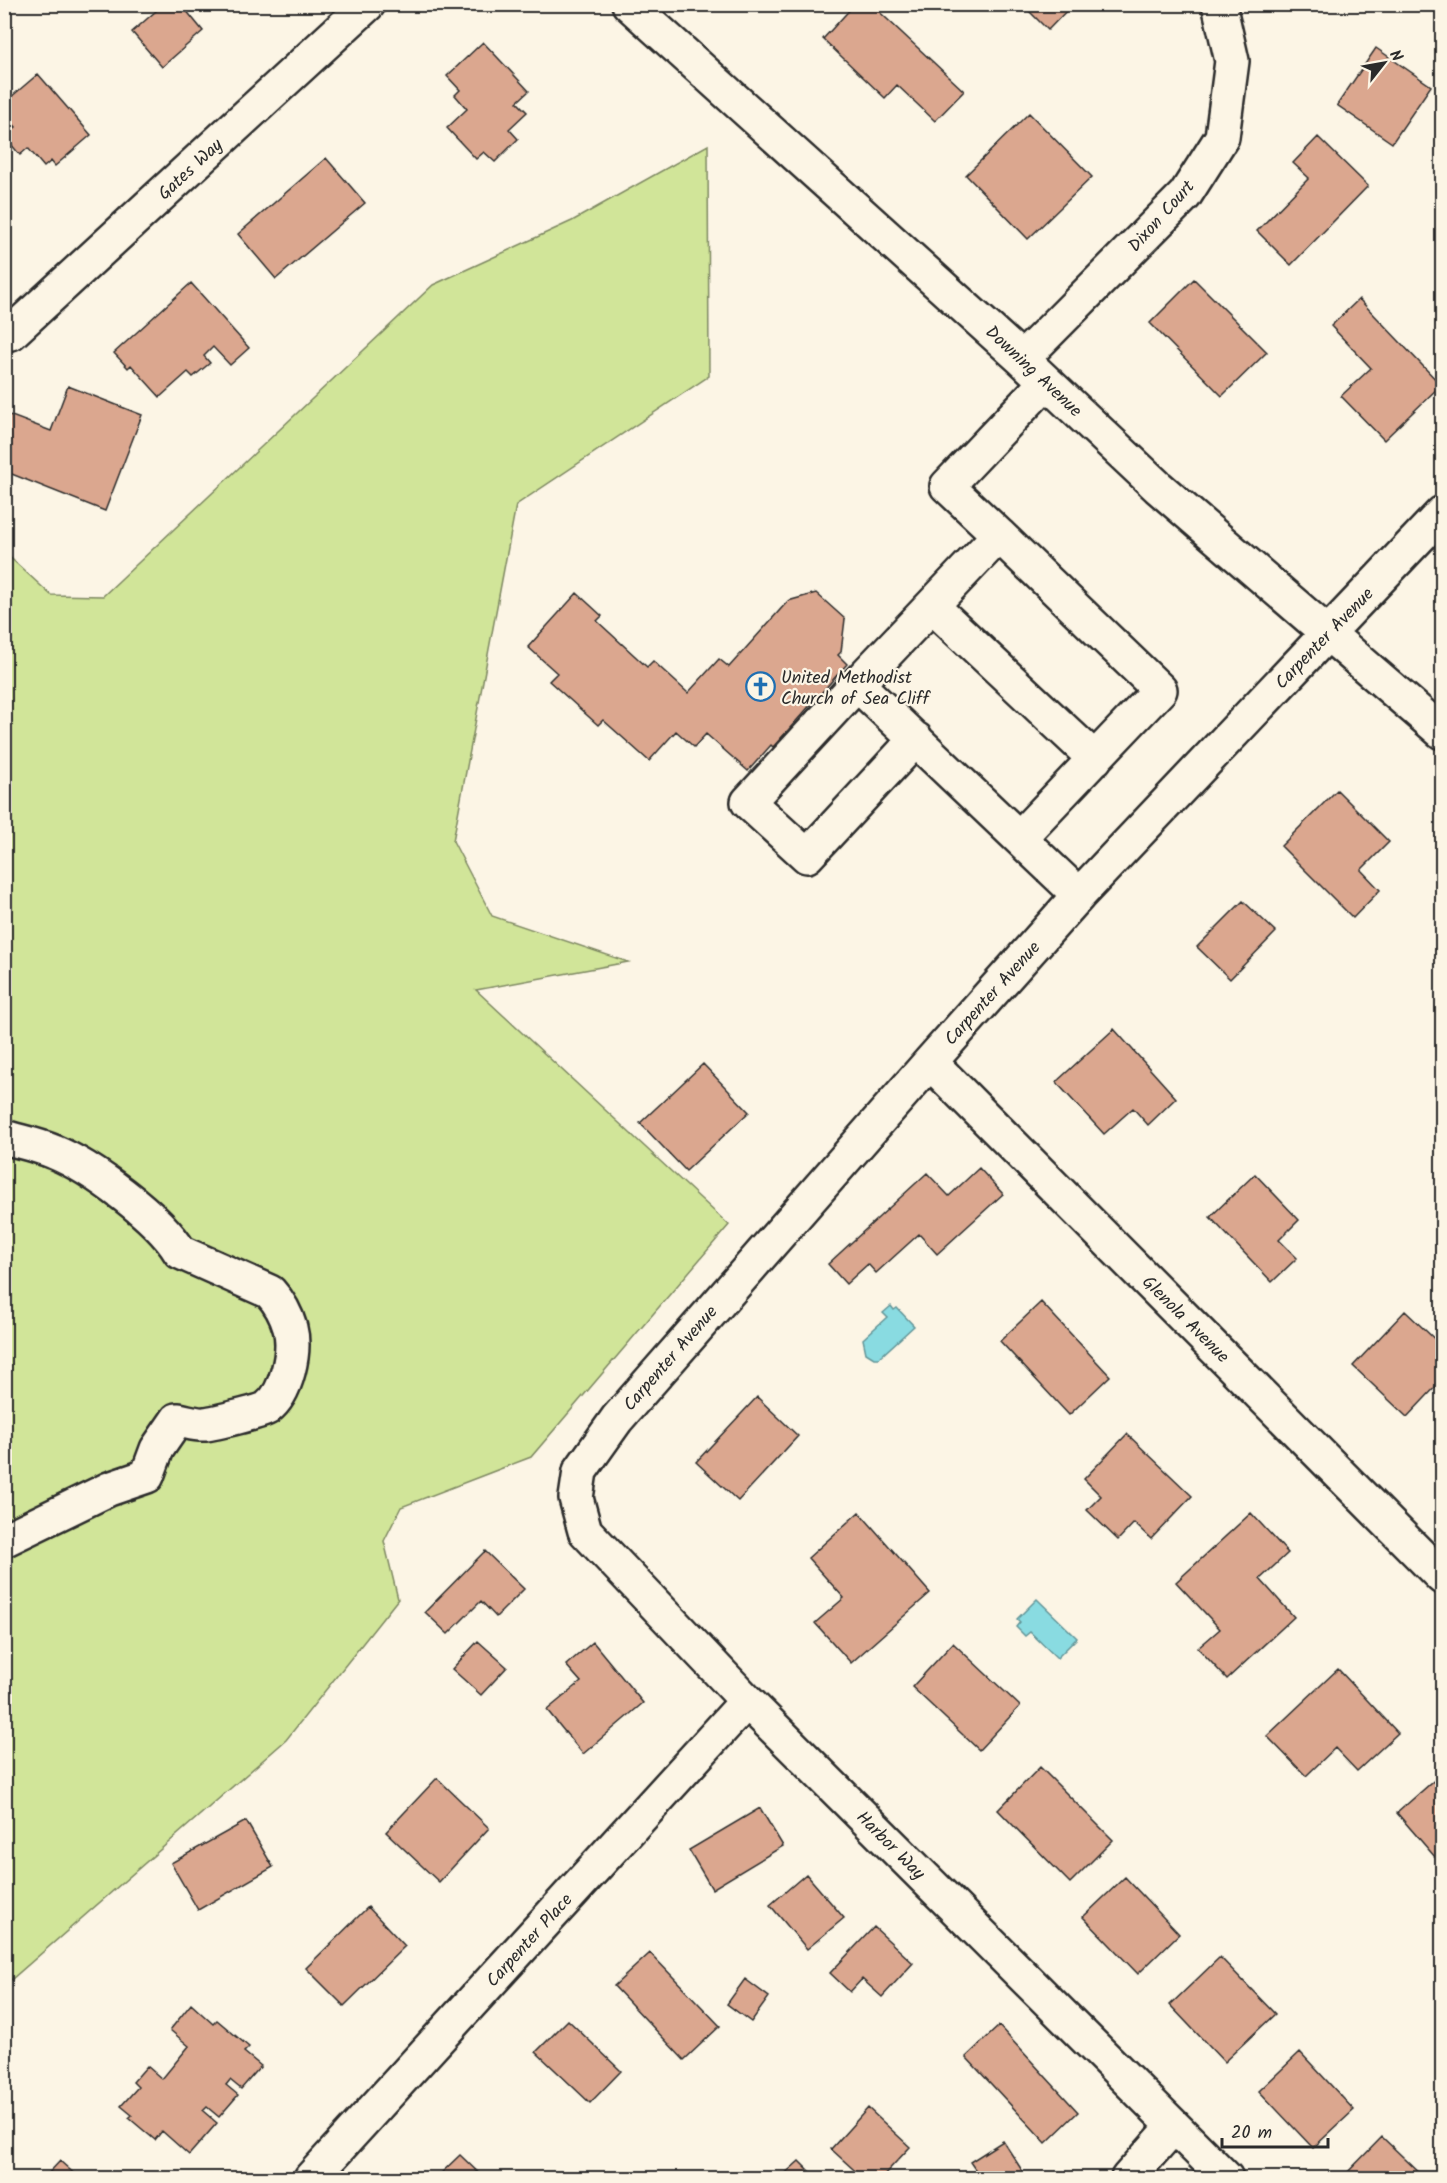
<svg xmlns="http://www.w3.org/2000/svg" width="1447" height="2183" font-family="Kalam,sans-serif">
<rect width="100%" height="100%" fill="#fcf5e5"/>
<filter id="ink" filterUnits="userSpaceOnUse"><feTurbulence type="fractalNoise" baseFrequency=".0167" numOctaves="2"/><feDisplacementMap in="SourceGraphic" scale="12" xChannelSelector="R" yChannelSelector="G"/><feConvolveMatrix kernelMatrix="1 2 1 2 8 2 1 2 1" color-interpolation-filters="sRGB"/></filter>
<g filter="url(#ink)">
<path fill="#d1e599" stroke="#7e8862" stroke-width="1.5" d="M708,145L709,376L516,505L453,841L492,916L628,962L476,990L729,1225L531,1457L401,1507L384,1541L398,1599L286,1740L5,1985L4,552L51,595L103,596L433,285L572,221Z"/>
<path fill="#89dbe1" stroke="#639598" stroke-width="1.5" d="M891,1306L894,1310L897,1308L914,1326L879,1358H874L866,1353L863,1339L887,1317L883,1313Z
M1037,1599L1077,1638L1057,1658L1030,1632L1025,1636L1016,1627L1020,1622L1017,1619Z"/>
<path fill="#dba78f" stroke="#2b2b2b" stroke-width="1.5" d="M164,4H181L203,31L162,67L132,32Z
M855,4H871L964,91L935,121L897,85L885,98L823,39Z
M1022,4H1073L1048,30Z
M483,42L529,91L517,102L527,112L509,129L518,139L495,162L484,152L476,159L447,128L467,109L455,95L460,90L447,76Z
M1376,48L1431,86L1392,143L1337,105Z
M38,74L91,135L55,166L51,161L44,167L28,148L20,155L5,137L16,127L4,114V103Z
M1029,113L1092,177L1028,239L966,175Z
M1318,137L1368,186L1291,265L1257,231L1309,178L1293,163Z
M326,158L365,203L276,279L238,234Z
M1194,279L1267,352L1222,396L1150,323Z
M191,283L249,348L230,365L213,347L204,356L210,363L193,377L188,372L160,397L131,365L128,368L114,353Z
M1359,299L1441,385L1384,440L1341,396L1371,368L1331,326Z
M68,386L142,415L105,511L4,471V413L51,431Z
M577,593L602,616L597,621L647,667L653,661L688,693L719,659L729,667L788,601L816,593L845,619L841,652L838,655L847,664L773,747L771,745L748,771L706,734L694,747L676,731L649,761L603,720L598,725L549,681L557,673L528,647Z
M1337,790L1389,842L1361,870L1380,890L1353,918L1281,846Z
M1243,901L1276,932L1230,979L1197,947Z
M1114,1029L1176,1098L1148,1125L1133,1108L1104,1134L1056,1082Z
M703,1064L749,1112L686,1171L640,1123Z
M979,1168L1003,1194L937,1254L919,1234L876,1273L868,1264L846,1284L828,1264L927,1173L949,1196Z
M1255,1174L1299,1220L1279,1240L1297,1258L1272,1282L1210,1217Z
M1041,1302L1110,1376L1069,1415L1000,1341Z
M1405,1311L1442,1346V1380L1407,1417L1353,1366Z
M757,1397L798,1436L738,1501L696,1462Z
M1127,1434L1192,1496L1151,1539L1134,1523L1118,1540L1087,1510L1101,1496L1084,1479Z
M859,1512L930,1593L851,1663L815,1623L844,1598L808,1558Z
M1251,1513L1288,1553L1260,1579L1294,1617L1227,1679L1198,1648L1220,1629L1176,1582Z
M485,1551L524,1589L496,1617L481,1601L448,1634L425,1612Z
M478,1641L507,1667L481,1695L452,1669Z
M593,1642L643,1703L583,1754L547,1710L581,1682L566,1665Z
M953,1643L1020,1706L979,1750L912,1687Z
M1338,1669L1398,1733L1357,1771L1335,1748L1306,1776L1267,1736Z
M1040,1767L1113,1840L1070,1883L998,1810Z
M1438,1777L1442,1783V1865L1397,1813Z
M437,1778L489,1828L439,1882L386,1832Z
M760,1808L783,1846L712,1889L689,1850Z
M246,1821L273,1867L198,1910L171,1863Z
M806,1874L844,1918L807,1949L770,1905Z
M1125,1877L1179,1934L1138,1974L1083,1917Z
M368,1907L405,1946L344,2006L306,1968Z
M874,1927L913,1963L882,1997L862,1979L850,1992L830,1973Z
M650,1953L720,2026L684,2060L614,1986Z
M1220,1957L1275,2014L1224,2062L1170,2005Z
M745,1979L769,1997L751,2022L727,2004Z
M191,2004L213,2024L217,2020L249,2047L244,2052L261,2066L241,2089L230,2080L226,2085L238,2095L219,2117L207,2107L203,2111L217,2123L189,2155L162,2131L155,2140L129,2118L132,2115L121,2106L138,2087L133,2082L147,2066L162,2079L189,2046L170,2030Z
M568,2020L621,2071L590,2103L536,2052Z
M999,2026L1078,2112L1046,2143L966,2057Z
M1300,2052L1354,2110L1313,2148L1259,2091Z
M868,2108L910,2147L881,2178H863L831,2149Z
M1382,2137L1425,2178H1342Z
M1003,2141L1027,2178H981L970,2162Z
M460,2155L484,2178H436Z
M60,2161L79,2178H44Z
M799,2161L816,2178H780Z"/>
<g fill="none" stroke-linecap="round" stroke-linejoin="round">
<defs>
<path id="minor" d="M629,4L1022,359L1158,487L1442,732
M11,333L368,4
M1022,359L1185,195L1222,137L1232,61L1219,4
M1046,382L947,486L999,535L857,684L1079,895
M999,535L1160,690L1019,838
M932,606L1095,759
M857,684L748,802L807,856L916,739
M930,1062L1442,1577
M4,1137C21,1142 38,1145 54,1152C91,1167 159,1217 180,1252L270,1292C280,1303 286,1314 290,1328C296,1351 287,1393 267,1408C261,1412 214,1423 205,1424C196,1425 186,1421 177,1420L157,1449L147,1476L109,1489L4,1540
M311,2178L747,1701
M1128,2178L1174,2126
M1226,2178L747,1701L585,1531L576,1498L580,1471L617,1419L930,1062L1079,895L1442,513"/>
</defs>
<use href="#minor" stroke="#2b2b2b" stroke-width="38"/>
<use href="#minor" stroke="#fcf5e5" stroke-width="33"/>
</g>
</g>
<defs>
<symbol id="church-ring" viewBox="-11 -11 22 22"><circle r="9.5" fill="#fcf5e5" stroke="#1f6fb2" stroke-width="1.5"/><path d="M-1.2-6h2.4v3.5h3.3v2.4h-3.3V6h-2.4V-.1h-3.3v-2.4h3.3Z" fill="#1f6fb2"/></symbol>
</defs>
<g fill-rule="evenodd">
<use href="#church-ring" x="744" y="670" width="33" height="33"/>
</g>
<g text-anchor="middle" stroke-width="4.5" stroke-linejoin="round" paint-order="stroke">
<g font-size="18" fill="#2b2b2b" stroke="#fcf5e5">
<text transform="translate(190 169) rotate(-43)" y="6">Gates Way</text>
<text transform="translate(1161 216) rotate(-48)" y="6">Dixon Court</text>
<text transform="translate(1034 371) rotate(43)" y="6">Downing Avenue</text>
<text transform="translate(1324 638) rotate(-46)" y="6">Carpenter Avenue</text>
<text transform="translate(992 993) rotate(-48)" y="6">Carpenter Avenue</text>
<text transform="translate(1186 1319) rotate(45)" y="6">Glenola Avenue</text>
<text transform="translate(670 1358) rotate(-49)" y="6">Carpenter Avenue</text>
<text transform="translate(891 1845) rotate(45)" y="6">Harbor Way</text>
<text transform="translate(529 1940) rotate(-48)" y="6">Carpenter Place</text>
</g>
<g font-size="18" fill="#2b2b2b" stroke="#fcf5e5" text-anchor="start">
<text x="781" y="683">United Methodist<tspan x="781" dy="21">Church of Sea Cliff</tspan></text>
</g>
</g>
<rect width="1447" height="2183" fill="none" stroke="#fcf5e5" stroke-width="24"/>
<rect x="12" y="12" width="1423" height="2159" fill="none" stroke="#2b2b2b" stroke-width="2" filter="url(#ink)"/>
<g transform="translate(1384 63) rotate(59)" stroke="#fcf5e5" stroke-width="4.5" paint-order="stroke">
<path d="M0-4.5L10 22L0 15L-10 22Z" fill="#2b2b2b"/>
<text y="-9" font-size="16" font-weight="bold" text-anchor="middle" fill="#2b2b2b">N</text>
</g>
<path d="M1222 2138v9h106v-9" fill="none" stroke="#2b2b2b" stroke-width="3"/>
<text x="1231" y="2138" font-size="18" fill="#2b2b2b" stroke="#fcf5e5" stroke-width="4.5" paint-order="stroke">20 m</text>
</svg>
